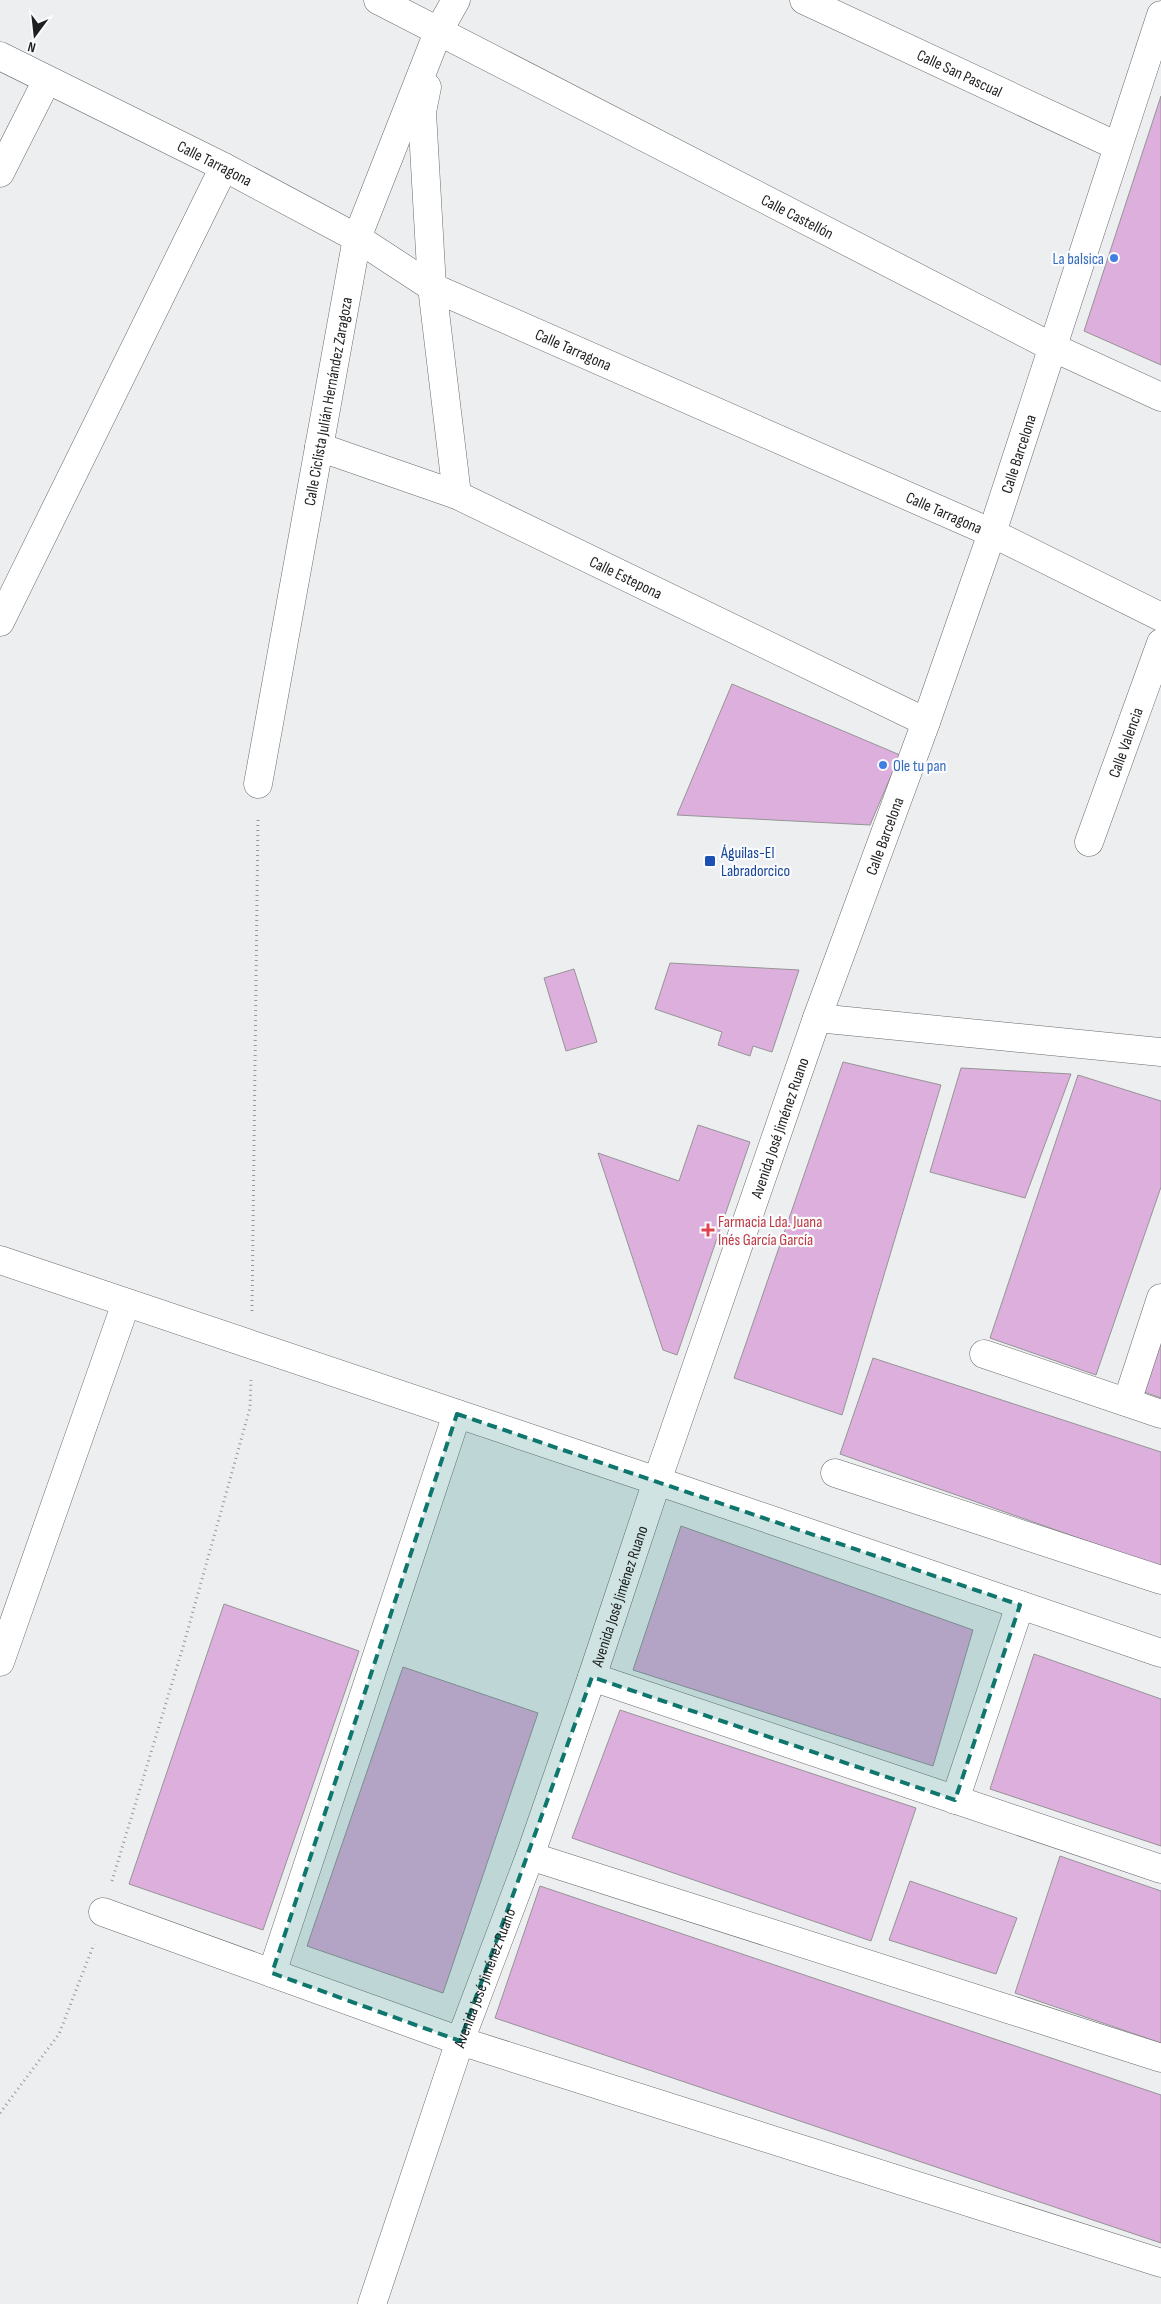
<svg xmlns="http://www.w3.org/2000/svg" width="1161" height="2304" font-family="'Sofia Sans Condensed',sans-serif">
<rect width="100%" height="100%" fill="#eceef0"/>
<path fill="#dcafdd" stroke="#969496" d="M1161,96V365L1084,331Z
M732,684L900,755L870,825L677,815Z
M670,963L799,970L772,1052L753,1046L750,1056L718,1045L722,1032L655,1009Z
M574,969L597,1042L566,1051L544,978Z
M843,1062L941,1085L842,1415L734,1378Z
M961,1068L1071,1074L1025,1198L930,1172Z
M1078,1075L1161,1101V1187L1096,1375L990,1338Z
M698,1125L750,1142L677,1355L663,1350L598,1153L679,1181Z
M1161,1340V1398L1144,1392Z
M873,1358L1161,1452V1567L840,1454Z
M681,1526L973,1630L933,1766L633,1670Z
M224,1604L359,1651L263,1930L129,1884Z
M1034,1654L1161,1699V1846L990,1789Z
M403,1667L538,1713L443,1993L307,1946Z
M620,1710L916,1808L871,1941L572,1838Z
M1060,1856L1161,1891V2043L1015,1993Z
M910,1881L1017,1918L996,1974L889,1940Z
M540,1886L1161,2095V2243L495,2018Z"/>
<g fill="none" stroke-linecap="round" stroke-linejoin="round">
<defs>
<g id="minor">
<path id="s1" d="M378,0L1052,347L1161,397"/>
<path id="s2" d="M804,0L1117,146"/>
<path id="s3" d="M0,56L224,167L357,238L432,287L992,533L1161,617"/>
<path d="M427,87L422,112L432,287L457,495"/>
<path d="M0,173L47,80"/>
<path id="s4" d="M319,447L457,495L926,722"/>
<path d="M0,622L224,167"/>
<path id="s5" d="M258,784L357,238L438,32L456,0"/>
<path id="s6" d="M1089,842L1161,643"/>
<path d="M817,1018L1161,1052"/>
<path d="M0,1260L657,1481L1161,1653"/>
<path d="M984,1354L1161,1414"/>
<path d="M1127,1402L1161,1298"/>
<path d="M835,1473L1161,1580"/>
<path d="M0,1662L126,1303"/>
<path d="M592,1677L1161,1869"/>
<path d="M955,1800L1020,1605"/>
<path d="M530,1856L1161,2058"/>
<path d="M103,1912L460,2041L1161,2263"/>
<path d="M272,1973L457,1414"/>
<path id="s7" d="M372,2304L460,2041L530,1856L592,1677L657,1481L817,1018L926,722L992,533L1161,15"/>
</g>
</defs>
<use href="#minor" stroke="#696b6c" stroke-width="29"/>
<path stroke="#969899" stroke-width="3" stroke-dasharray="1 4" stroke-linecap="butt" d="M252,1311L258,817
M112,1881L183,1647L250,1408L251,1380
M0,2113L59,2034L94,1944"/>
<use href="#minor" stroke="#fff" stroke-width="28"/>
</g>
<path fill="#0f766e" fill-opacity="0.2" stroke="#0f766e" stroke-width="4" stroke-dasharray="10 6" stroke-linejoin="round" d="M457,1414L1020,1605L955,1800L592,1677L460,2041L272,1973Z"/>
<g fill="#3f7fe0" stroke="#fafbfd" stroke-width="2">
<circle cx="1114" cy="258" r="5"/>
<circle cx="883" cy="765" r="5"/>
</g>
<rect fill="#1a4fb4" stroke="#fafbfd" stroke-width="2" x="704" y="855" width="12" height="12" rx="2.5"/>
<path fill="#e0444e" stroke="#fafbfd" stroke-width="2" d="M705.5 1222.5h5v5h5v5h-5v5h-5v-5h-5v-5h5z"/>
<g text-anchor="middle" stroke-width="4.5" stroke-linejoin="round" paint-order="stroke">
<g font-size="16" fill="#1f2021" stroke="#fafbfd">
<text dy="6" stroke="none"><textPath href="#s2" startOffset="172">Calle San Pascual</textPath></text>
<text dy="6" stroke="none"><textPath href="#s3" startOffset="240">Calle Tarragona</textPath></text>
<text dy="6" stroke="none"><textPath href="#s1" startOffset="472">Calle Castellón</textPath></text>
<text dy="6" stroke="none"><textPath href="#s3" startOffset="645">Calle Tarragona</textPath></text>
<text dy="6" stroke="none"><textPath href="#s5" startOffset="389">Calle Ciclista Julián Hernández Zaragoza</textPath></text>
<text dy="6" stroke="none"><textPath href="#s7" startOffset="1960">Calle Barcelona</textPath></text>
<text dy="6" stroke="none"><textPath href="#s3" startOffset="1050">Calle Tarragona</textPath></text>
<text dy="6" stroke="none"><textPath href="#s4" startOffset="334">Calle Estepona</textPath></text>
<text dy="6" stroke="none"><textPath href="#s6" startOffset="106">Calle Valencia</textPath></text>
<text dy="6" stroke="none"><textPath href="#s7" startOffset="1555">Calle Barcelona</textPath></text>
<text dy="6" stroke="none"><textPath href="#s7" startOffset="1245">Avenida José Jiménez Ruano</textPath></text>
<text dy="6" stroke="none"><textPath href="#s7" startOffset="750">Avenida José Jiménez Ruano</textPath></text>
<text dy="6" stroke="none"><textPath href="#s7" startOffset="345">Avenida José Jiménez Ruano</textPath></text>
</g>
<g font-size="16" fill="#366cbe" stroke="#fafbfd" text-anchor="end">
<text x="1104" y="264">La balsica</text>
<text x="893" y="771" text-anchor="start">Ole tu pan</text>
</g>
<g font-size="16" fill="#164399" stroke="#fafbfd" text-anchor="start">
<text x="721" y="858">Águilas-El<tspan x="721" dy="18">Labradorcico</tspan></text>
</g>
<g font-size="16" fill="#be3a42" stroke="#fafbfd" text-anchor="start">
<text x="718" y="1227">Farmacia Lda. Juana<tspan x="718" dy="18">Inés García García</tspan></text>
</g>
</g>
<g transform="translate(35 35) rotate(195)" stroke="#fafbfd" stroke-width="4" paint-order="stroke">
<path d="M0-4L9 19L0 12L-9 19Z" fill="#1f2021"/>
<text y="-8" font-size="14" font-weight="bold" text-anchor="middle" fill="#1f2021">N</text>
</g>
</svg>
